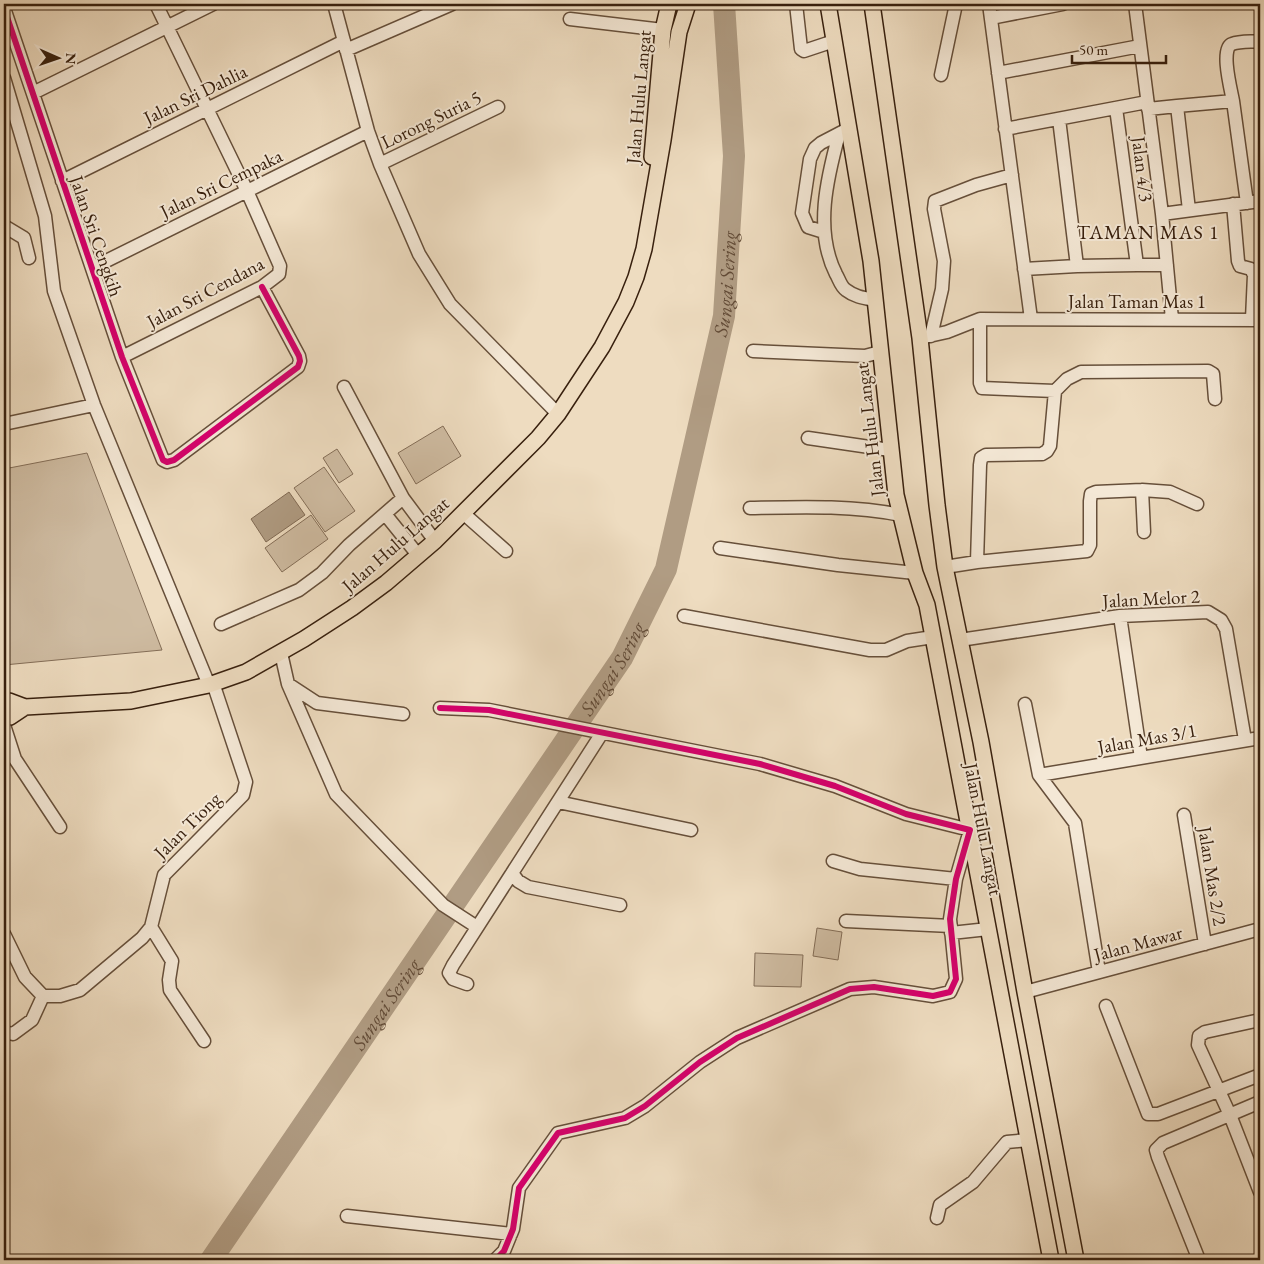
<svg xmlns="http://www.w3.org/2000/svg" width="1264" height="1264" font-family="'EB Garamond',serif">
<rect width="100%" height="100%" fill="#eedcc0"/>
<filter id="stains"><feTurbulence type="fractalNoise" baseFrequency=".004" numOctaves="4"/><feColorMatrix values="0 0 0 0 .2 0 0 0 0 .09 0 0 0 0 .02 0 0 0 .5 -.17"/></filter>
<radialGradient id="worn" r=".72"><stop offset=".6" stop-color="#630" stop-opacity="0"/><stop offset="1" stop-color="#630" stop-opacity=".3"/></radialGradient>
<path fill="#cfbca2" stroke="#846e58" d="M443,426L461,456L416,484L398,453Z
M337,449L353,474L339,483L323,458Z
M87,453L162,650L4,665V469Z
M324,467L355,511L325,532L294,488Z
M311,515L328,539L282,572L265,548Z
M817,928L842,932L838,960L813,956Z
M755,953L803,955L801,987L754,986Z"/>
<path fill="#b09c83" stroke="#806a54" d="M289,492L305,515L266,542L251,519Z"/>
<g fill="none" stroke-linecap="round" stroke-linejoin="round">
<path stroke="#b09c83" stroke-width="22" id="s1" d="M211,1260L622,658L666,569L724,316L734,156L724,4"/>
<defs>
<path id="minor" d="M334,4L368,131L380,164L419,254L450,304L558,414
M796,4L801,49L804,51L834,41
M989,4L1031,319
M1135,4L1162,214L1172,319
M4,8L122,357L163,460L167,462L174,460L298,367L300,361L299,356L262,287
M991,18L1063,4
M570,19L663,30
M346,50L452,4
M998,73L1140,46
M941,75L956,4
M4,78L45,216L54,291L94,405L209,685
M33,93L213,4
M1233,101L1247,203
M1177,106L1233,101C1231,90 1220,48 1232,44C1240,41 1252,42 1260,41
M1116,108L1137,265H1167
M1148,109L1177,106L1189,210
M1005,129L1147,102
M839,134C827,178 814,231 836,274C839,279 841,287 846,290C855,297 864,298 875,300
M380,164L498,107
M62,181L344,41
M1233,204L1238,261L1240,266L1251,269L1254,275L1252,319
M1162,214L1260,201
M4,226L24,238L29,258
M824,232L808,227L802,213L810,159L815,148L821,143L844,131
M1077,266L1137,265
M92,268L368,131
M1024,269L1077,266L1059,119
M980,319V383L982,388L1055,391
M931,336L942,289L944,261L934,209L935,201L976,185L1012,175
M920,338L947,332L980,319L1260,320
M753,351L865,356L880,352
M122,357L262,287L279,274L280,266L247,191L156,4
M344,387L403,498L435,541
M4,424L94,405
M808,438L890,450
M1142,490L1144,532
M750,508C800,507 851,505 901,515
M463,513L506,551
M385,514L418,555
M720,548L838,565L915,573
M977,562L980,465L981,458L986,455L1042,454L1047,451L1050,446L1055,391L1067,379L1081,372L1208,371L1213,374L1215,399
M945,567L977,562L1087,551L1090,545V501L1091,494L1096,492L1142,490L1170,492L1197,504
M684,616L870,650H886L907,641L933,637
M1120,616L1141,758
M221,624L299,590L322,573L349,545L403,498
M960,640L1120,616L1208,612L1221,620L1226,629L1245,740
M281,653L288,684L317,703L403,714
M288,684L336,794L443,905L477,927
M1025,704L1039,775L1075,823L1099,972
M440,708L489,710L760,764L835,786L906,814L970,830L956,879L950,919L956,979L950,992L933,996L874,987L850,989L737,1038L700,1062L645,1106L625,1118L558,1133L519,1188L513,1229L504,1251L495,1260
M4,725L15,759L60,827
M1039,775L1260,738
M558,802L691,830
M1184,815L1205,944
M833,861L860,869L956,879
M512,873L518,881L528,887L620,905
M846,921L951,926
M151,927L172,961L169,980L170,990L204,1041
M951,933L988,929
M4,934L25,977L43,996
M467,984L453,979L449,973L453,965L602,733
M1025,992L1260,929
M43,996H60L80,990L142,938L151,927L164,875L243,795L246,782L213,683
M1106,1006L1148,1114H1158L1260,1075
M1260,1020L1205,1032L1199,1036L1198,1045L1230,1115L1260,1192
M4,1032L13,1034L32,1020L43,996
M347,1216L511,1234
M937,1218L940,1205L973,1182L1007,1142L1028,1140
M1199,1260L1158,1157L1156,1150L1163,1143L1260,1102"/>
<path id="major" d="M828,4L871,261L896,495L915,573L927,605L1051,1260
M872,4L920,338L937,505L945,567L981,742L1025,992L1076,1260
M652,157L663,30L669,4
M4,701H9L25,707L131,701L209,685L246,672L304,639L352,608L386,583L435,541L538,438L558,414L602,347L626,302L636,277L644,249L663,140L679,32L688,4
M4,717H10L25,707"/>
</defs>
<use href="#minor" stroke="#664f3a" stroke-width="15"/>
<use href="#major" stroke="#38200e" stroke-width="18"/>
<use href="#minor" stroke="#f4e8d6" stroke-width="12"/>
<use href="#major" stroke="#eedcc0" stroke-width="15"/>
<defs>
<path id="cycleway" d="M4,8L122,357L163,460L167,462L174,460L298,367L300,361L299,356L262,287
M440,708L489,710L760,764L835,786L906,814L970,830L956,879L950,919L956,979L950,992L933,996L874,987L850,989L737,1038L700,1062L645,1106L625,1118L558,1133L519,1188L513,1229L504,1251L495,1260"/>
</defs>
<use href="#cycleway" stroke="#f4e8d6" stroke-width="9"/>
<use href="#cycleway" stroke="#d6006c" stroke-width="6"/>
</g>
<g text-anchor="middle" stroke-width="4" stroke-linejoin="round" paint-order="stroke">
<g font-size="19" fill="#38200e" stroke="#f4e8d6">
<text transform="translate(195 94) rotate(-26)" y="7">Jalan Sri Dahlia</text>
<text transform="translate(638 97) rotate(-85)" y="7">Jalan Hulu Langat</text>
<text transform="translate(431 119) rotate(-26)" y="7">Lorong Suria 5</text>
<text transform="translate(1143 169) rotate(83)" y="7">Jalan 4/3</text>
<text transform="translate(221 183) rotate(-26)" y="7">Jalan Sri Cempaka</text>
<text transform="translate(97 236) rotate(71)" y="7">Jalan Sri Cengkih</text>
<text transform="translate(205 292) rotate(-28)" y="7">Jalan Sri Cendana</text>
<text x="1137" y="308">Jalan Taman Mas 1</text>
<text transform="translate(869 430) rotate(-97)" y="7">Jalan Hulu Langat</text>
<text transform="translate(395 544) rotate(-41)" y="7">Jalan Hulu Langat</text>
<text transform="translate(1151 598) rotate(-3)" y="7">Jalan Melor 2</text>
<text transform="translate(1147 738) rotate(-10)" y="7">Jalan Mas 3/1</text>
<text transform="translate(187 825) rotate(-45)" y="7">Jalan Tiong</text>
<text transform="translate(984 829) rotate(79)" y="7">Jalan Hulu Langat</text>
<text transform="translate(1213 876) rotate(81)" y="7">Jalan Mas 2/2</text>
<text transform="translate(1138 943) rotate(-15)" y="7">Jalan Mawar</text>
</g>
<g font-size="20" letter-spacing="1" fill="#38200e" stroke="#f4e8d6">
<text x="1148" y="239">TAMAN MAS 1</text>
</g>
<g font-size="20" font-style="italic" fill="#624b37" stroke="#f4e8d6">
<text dy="7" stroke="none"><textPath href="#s1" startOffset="1120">Sungai Sering</textPath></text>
<text dy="7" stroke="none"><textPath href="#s1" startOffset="715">Sungai Sering</textPath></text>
<text dy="7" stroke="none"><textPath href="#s1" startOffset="310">Sungai Sering</textPath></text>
</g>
</g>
<rect width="1264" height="1264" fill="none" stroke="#eedcc0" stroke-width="20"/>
<rect x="5" y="5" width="1254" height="1254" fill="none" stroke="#38200e" stroke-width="2.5"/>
<rect x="10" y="10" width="1244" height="1244" fill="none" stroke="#38200e"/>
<g transform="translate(58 58) rotate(92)" stroke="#f4e8d6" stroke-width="4" paint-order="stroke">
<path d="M0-4L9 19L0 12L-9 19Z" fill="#38200e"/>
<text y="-8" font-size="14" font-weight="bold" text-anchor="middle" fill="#38200e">N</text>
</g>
<path d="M1072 55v8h94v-8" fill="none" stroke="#38200e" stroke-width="2.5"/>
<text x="1079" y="55" font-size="15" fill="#38200e" stroke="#f4e8d6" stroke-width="4" paint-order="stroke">50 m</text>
<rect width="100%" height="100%" filter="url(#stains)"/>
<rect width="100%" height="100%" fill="url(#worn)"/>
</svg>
